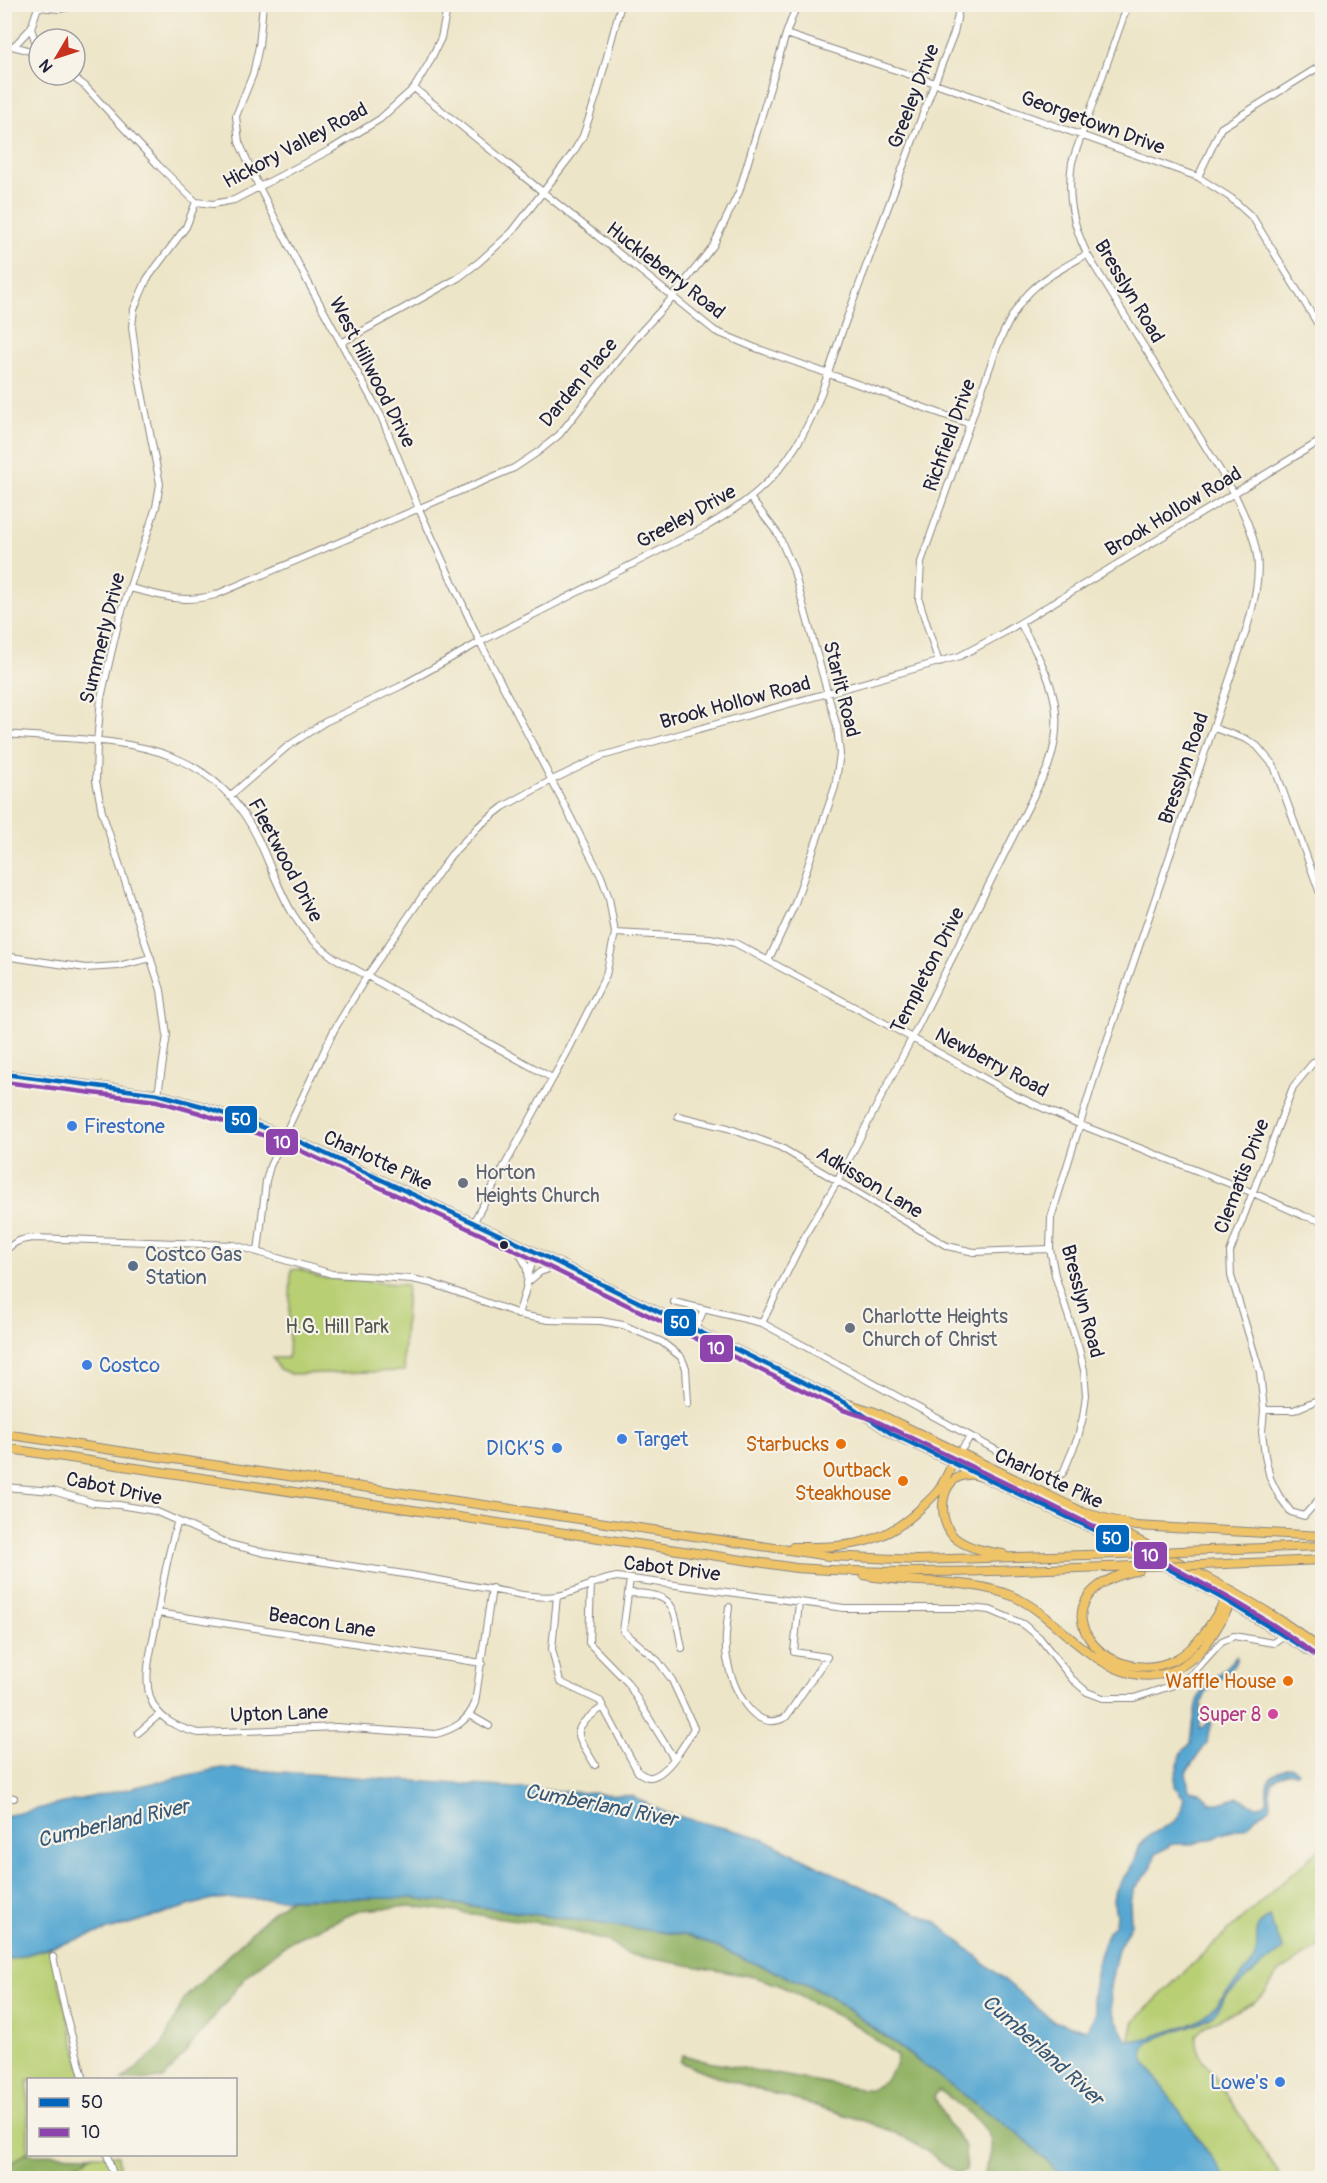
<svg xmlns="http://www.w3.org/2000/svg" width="1327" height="2183" font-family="Pangolin,sans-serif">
<rect width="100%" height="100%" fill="#f7f3e8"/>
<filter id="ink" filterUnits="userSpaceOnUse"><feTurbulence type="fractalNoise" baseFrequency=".0167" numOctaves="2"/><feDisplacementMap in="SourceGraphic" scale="12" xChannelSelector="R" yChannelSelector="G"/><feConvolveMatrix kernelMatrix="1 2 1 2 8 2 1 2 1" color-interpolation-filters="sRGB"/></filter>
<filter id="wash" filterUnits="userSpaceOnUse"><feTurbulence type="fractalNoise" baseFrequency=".008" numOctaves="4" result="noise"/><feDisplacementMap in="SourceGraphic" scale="24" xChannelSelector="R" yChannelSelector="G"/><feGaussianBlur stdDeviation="1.35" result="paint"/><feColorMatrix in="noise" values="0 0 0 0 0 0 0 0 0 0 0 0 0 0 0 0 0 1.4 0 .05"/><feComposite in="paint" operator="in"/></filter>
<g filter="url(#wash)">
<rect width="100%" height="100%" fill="#ede5c7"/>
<path fill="#b8cf73" stroke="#6d7857" stroke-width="1.5" d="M300,1269L319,1277L407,1285L403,1360L405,1371L291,1374L279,1369L273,1358H288L291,1270Z
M1322,1847V1944L1277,1974L1264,1994L1254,2002L1210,2024L1206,2025L1196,2035L1198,2048L1202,2058L1281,2177L1279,2178H1223L1128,2046L1134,2021L1205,1952Z
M50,1948L84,2079L28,2080V2151L5,2168V1961Z
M92,2155H118L120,2178H55Z"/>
<path fill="#92b265" stroke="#5a6a50" stroke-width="1.5" d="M414,1898L690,1936L825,1993L1027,2141L1064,2178H982C998,2145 994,2132 965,2110C957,2103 948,2096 939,2090L934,2096L948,2123L965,2147L966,2170L957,2174C934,2155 906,2136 878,2126C813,2102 744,2089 680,2062L683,2055L708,2062L848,2087C854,2088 863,2090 869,2089C882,2086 897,2070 897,2056L859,2027L779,1985L754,1977L626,1954L610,1942L548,1924L411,1906L361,1910L292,1940L248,1974L164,2079L122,2080L161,2047L184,1999L272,1912L291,1899Z
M28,2151V2154L92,2155L55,2178H5V2168Z"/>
<path fill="#57a7d2" stroke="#3c6486" stroke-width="1.5" d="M1236,1656C1239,1669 1212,1681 1205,1695C1201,1703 1200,1718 1200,1728L1204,1727L1209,1721L1212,1724L1209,1730L1207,1743L1186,1772L1189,1790L1200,1792L1211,1803H1220L1238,1797C1252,1802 1253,1812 1267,1801C1268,1796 1266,1790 1267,1785C1270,1774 1282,1769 1291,1767L1298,1771L1297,1773C1287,1771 1271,1776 1270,1789C1269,1796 1273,1800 1270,1808L1257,1816L1247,1827L1221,1834L1214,1839L1202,1841L1192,1844H1172L1155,1855L1151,1869L1136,1887L1130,1900L1131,1924L1118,1949L1110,1986L1111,2009L1127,2040C1139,2043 1191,2025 1202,2018C1208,2014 1251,1967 1254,1960C1262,1942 1248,1927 1270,1917L1271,1924L1283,1948L1282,1951L1264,1963L1225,1997L1212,2016L1201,2022L1149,2041L1144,2050L1145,2062L1226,2178H1064L1027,2141L826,1993L690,1936L414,1898L212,1899L5,1961V1816L221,1768L632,1796L666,1813L759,1837L937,1923L1053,2021L1087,2030L1096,2012L1092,2000L1099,1956L1108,1932L1115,1924L1116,1914L1113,1900L1115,1890L1134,1863L1140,1845L1150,1835L1175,1821L1183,1809L1182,1805L1184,1798L1175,1787V1776L1182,1752L1191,1743L1194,1718L1199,1697L1207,1683L1229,1665Z"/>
</g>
<g filter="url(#ink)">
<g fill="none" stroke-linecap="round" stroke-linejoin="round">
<defs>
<path id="minor" d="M263,4L259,46L253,74L236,116L239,142L259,187L303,273L381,416L419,509L480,642L601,876L609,898L615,933L606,975L569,1049L473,1223
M39,7L59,9L85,4
M31,28L39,54
M786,34L935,83L1198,177L1231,198L1253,218L1322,331
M4,44L24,49L39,55
M14,46L31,28L39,4
M70,75L85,86L159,166L196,202L213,204L234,200L259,187L330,150L380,119L414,88L429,63L441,38L448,4
M414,88L715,331L753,347L970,424
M1198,177L1221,128L1322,65
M341,343L458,278L479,262L512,232L573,153L583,136L597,94L621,4
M751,499L778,534L793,568L837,727L840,754L835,787L794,906L768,961
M130,588C163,596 181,604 215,595L514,468L538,452L559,435L639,334L672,298L713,246L739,192L786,34L797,4
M939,663L919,600L921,562L997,347C1021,290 1035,284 1087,254
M1214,728L1246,739L1257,746L1274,766L1322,899
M4,734C115,743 214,732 264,852C282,894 294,930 333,957L552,1078
M231,795L288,746L325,722L401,686L480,642L709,525C745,504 773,483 796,446C821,407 831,359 848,315C883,221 917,127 954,33L960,4
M615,933L710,938L735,943L912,1038L1016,1096L1081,1125L1251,1192L1304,1216L1322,1221
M4,956L86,968L118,966L151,958
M1322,1056L1312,1064L1293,1087L1230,1252L1231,1276L1260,1372L1264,1410L1262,1432L1265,1456L1270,1478L1279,1496L1291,1512L1304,1516L1322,1496
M158,1094L167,1035L161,990L102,812L96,781L97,742L101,698L111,654L119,620L156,507L160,484L138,372L132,327L134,309L147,279L186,227L196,202
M678,1116L728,1128L780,1147L947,1246L974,1252L1050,1249
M511,1240C515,1248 523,1257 526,1266C531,1282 522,1300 518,1315
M4,1252C14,1242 20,1239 34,1238L234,1245L332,1274L412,1279L431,1283L525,1316L549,1320L601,1321L623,1325L662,1342L681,1357L686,1368L688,1403
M258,1252L266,1181L270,1166L334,1030L367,976L451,855L479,826L503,807L550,781L602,756L960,656L1005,632L1322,440
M528,1275L536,1253
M527,1283L540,1272L560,1265
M674,1302L762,1323L1051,1480L1063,1473L1078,1437L1083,1417L1086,1395L1084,1370L1079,1349L1055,1275L1050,1249L1051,1218L1093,1082L1247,628C1264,566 1262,551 1234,493L1087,254C1072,223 1067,195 1072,162L1128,4
M762,1323L808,1230L837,1182L912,1038L1048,767C1069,709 1048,673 1020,623
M695,1330L704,1309
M1264,1410H1294L1322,1398
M959,1453L970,1437
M4,1487L53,1491L94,1503L119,1505L155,1511L229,1544L265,1553L411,1575L523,1595C534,1596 545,1598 557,1596C578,1592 595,1580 617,1577L844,1608H969L990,1610L1023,1624L1039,1637L1072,1679L1087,1692L1103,1698H1134L1180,1683L1194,1672L1222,1641L1234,1636L1273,1643L1292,1629
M178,1521C167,1555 162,1589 156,1624C152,1647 143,1674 150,1697C157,1719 177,1728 199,1733L336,1727L436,1734C455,1729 468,1721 475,1703L492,1588
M591,1583L589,1643L627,1682L674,1759
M628,1593C678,1593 673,1607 682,1648
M557,1596L552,1649L560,1682L600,1701L638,1772C642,1774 646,1778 651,1777C667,1775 687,1741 694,1728L672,1680L658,1661L623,1631L630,1579
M729,1607C727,1624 724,1642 727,1659C732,1685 752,1736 786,1717L827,1657L794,1652L799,1602
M158,1613L482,1663
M470,1715L489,1726
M138,1733L160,1714
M595,1765C576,1732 568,1731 603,1707
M4,1796L14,1798
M53,1957L66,2015L84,2080
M107,2154L114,2178"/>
<path id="major" d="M4,1074L158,1094L202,1106L285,1135L511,1240L846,1403L875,1412C982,1464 1091,1513 1195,1571C1238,1595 1285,1619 1322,1651
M855,1409L892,1434L1122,1543L1225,1600L1322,1659"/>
<path id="highway" d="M4,1434L829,1556L917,1560L1120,1554
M4,1448L796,1568C909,1576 1022,1570 1135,1566
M982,1477C978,1476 973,1474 968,1475C939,1476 936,1521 955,1538C969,1549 986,1551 1003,1554
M1081,1512L1136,1526L1322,1536
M793,1547C846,1547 881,1547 921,1508C926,1503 933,1497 937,1492C944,1483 948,1472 953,1463
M1180,1551L1322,1546
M1200,1565L1322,1560
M1139,1570C1024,1594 1106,1695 1176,1659C1201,1646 1217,1613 1231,1591
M864,1575C913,1585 966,1577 1012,1596C1036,1606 1056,1626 1075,1642C1116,1676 1161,1694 1203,1648C1216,1633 1226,1611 1236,1594"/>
</defs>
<use href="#minor" stroke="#888481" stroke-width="8"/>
<use href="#major" stroke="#888481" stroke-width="10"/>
<use href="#highway" stroke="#888481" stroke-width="10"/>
<use href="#minor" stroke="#fff" stroke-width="6"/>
<use href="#major" stroke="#efc469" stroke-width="8"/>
<use href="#highway" stroke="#efc469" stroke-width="8"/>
<defs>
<path id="highway-bridge" d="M1120,1554L1180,1551
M1135,1566L1200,1565"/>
</defs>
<use href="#highway-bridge" stroke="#888481" stroke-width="10" stroke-linecap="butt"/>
<use href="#highway-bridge" stroke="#efc469" stroke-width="8"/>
<defs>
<path id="bus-1" d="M4,1074L158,1094L202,1106L285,1135L511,1240L846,1403L892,1434L1122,1543L1225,1600L1322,1659"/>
<path id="bus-2" d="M4,1082L157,1101L200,1113L282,1142L508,1247L843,1410L872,1419C973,1468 1076,1515 1174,1568C1224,1595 1274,1621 1317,1657"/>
</defs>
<use href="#bus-1" stroke="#f7f3e8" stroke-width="9"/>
<use href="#bus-2" stroke="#f7f3e8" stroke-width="9"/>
<use href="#bus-1" stroke="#0065bd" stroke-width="4.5"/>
<use href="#bus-2" stroke="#8e44ad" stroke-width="4.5"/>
</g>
</g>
<g fill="#3f7fe0" stroke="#f7f3e8" stroke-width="2">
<circle cx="72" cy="1126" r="6"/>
<circle cx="87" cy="1365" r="6"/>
<circle cx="622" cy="1439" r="6"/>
<circle cx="557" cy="1448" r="6"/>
<circle cx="1280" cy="2082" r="6"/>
</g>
<g fill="#6b7280" stroke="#f7f3e8" stroke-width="2">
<circle cx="463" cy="1183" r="6"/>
<circle cx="850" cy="1328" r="6"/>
</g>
<circle fill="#22223b" stroke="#f7f3e8" stroke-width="2" cx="504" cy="1245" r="5"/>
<circle fill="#5c6f8a" stroke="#f7f3e8" stroke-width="2" cx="133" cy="1266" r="6"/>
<g fill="#e8710a" stroke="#f7f3e8" stroke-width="2">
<circle cx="841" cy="1444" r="6"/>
<circle cx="903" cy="1481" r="6"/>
<circle cx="1288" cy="1681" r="6"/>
</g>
<circle fill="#d1479c" stroke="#f7f3e8" stroke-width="2" cx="1273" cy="1714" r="6"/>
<g text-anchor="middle" stroke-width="4.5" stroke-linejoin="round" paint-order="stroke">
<g font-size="20" fill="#22223b" stroke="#f7f3e8">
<text transform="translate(913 96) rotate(-69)" y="7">Greeley Drive</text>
<text transform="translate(1093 122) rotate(20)" y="7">Georgetown Drive</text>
<text transform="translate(295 145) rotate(-28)" y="7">Hickory Valley Road</text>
<text transform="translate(666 270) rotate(38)" y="7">Huckleberry Road</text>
<text transform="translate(1130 291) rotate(59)" y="7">Bresslyn Road</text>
<text transform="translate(373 372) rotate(63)" y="7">West Hillwood Drive</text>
<text transform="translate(578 382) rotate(-50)" y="7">Darden Place</text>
<text transform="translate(949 435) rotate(-70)" y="7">Richfield Drive</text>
<text transform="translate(1173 511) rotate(-31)" y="7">Brook Hollow Road</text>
<text transform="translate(686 516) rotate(-29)" y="7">Greeley Drive</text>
<text transform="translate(102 638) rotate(-76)" y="7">Summerly Drive</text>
<text transform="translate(842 689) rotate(76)" y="7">Starlit Road</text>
<text transform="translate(735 702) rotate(-15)" y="7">Brook Hollow Road</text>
<text transform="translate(1183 768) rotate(-71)" y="7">Bresslyn Road</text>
<text transform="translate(286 860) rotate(62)" y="7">Fleetwood Drive</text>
<text transform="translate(927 970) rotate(-63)" y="7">Templeton Drive</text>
<text transform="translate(992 1062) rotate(28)" y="7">Newberry Road</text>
<text transform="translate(378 1160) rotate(25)" y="7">Charlotte Pike</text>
<text transform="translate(1241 1176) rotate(-69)" y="7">Clematis Drive</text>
<text transform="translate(870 1182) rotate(31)" y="7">Adkisson Lane</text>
<text transform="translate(1083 1301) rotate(75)" y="7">Bresslyn Road</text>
<text transform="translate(1049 1478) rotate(25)" y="7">Charlotte Pike</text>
<text transform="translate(114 1488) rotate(12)" y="7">Cabot Drive</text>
<text transform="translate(672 1568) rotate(7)" y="7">Cabot Drive</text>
<text transform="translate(322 1622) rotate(9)" y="7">Beacon Lane</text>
<text transform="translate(279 1713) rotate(-2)" y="7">Upton Lane</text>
</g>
<g font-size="20" fill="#366cbe" stroke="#f7f3e8" text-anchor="start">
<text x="84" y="1133">Firestone</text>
<text x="99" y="1372">Costco</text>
<text x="634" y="1446">Target</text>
<text x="545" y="1455" text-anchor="end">DICK’S</text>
<text x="1268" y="2089" text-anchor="end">Lowe's</text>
</g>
<g font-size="20" fill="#5b616d" stroke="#f7f3e8" text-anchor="start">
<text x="475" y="1179">Horton<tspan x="475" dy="23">Heights Church</tspan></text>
<text x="862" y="1323">Charlotte Heights<tspan x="862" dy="23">Church of Christ</tspan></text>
</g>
<g font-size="20" fill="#4e5e75" stroke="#f7f3e8" text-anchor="start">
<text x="145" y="1261">Costco Gas<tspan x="145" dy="23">Station</tspan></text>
</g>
<g font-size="20" fill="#4f564c" stroke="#f7f3e8">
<text x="337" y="1333">H.G. Hill Park</text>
</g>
<g font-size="20" fill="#c56008" stroke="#f7f3e8" text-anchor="end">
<text x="829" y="1451">Starbucks</text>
<text x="891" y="1477">Outback<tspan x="891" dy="23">Steakhouse</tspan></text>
<text x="1276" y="1688">Waffle House</text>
</g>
<g font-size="20" fill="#b23c85" stroke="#f7f3e8" text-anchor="end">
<text x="1261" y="1721">Super 8</text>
</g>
<g font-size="21" font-style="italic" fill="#375777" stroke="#f7f3e8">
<text transform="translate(601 1805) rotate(11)" y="7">Cumberland River</text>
<text transform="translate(113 1823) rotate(-13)" y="7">Cumberland River</text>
<text transform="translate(1043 2050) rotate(42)" y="7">Cumberland River</text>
</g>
</g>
<g stroke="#f7f3e8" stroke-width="2">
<rect x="224" y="1105" width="34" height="29" rx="6" fill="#0065bd"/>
<rect x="265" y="1128" width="34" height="28" rx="6" fill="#8e44ad"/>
<rect x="663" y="1308" width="34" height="29" rx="6" fill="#0065bd"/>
<rect x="699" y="1334" width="35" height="29" rx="6" fill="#8e44ad"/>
<rect x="1095" y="1524" width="35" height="29" rx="6" fill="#0065bd"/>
<rect x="1133" y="1541" width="35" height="29" rx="6" fill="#8e44ad"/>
</g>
<g font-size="16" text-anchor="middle" font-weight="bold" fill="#fff">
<text x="241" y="1125">50</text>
<text x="282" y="1148">10</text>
<text x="680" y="1328">50</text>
<text x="716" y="1354">10</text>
<text x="1112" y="1544">50</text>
<text x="1150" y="1561">10</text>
</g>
<rect width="1327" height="2183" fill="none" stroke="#f7f3e8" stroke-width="24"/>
<rect x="27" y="2078" width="210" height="78" fill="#f7f3e8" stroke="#a29fa3" stroke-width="1.5"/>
<rect x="39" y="2098" width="30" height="9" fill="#0065bd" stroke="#a29fa3" stroke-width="1.5"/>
<text x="81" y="2108" font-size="18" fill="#22223b">50</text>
<rect x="39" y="2128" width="30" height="9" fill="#8e44ad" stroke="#a29fa3" stroke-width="1.5"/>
<text x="81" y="2138" font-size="18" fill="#22223b">10</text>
<g transform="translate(57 57) rotate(231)"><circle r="28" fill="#f7f3e8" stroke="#a29fa3" stroke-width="1.5"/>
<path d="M0-4.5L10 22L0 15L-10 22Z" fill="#c8321e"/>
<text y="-9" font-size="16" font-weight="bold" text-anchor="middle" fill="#22223b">N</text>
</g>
</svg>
